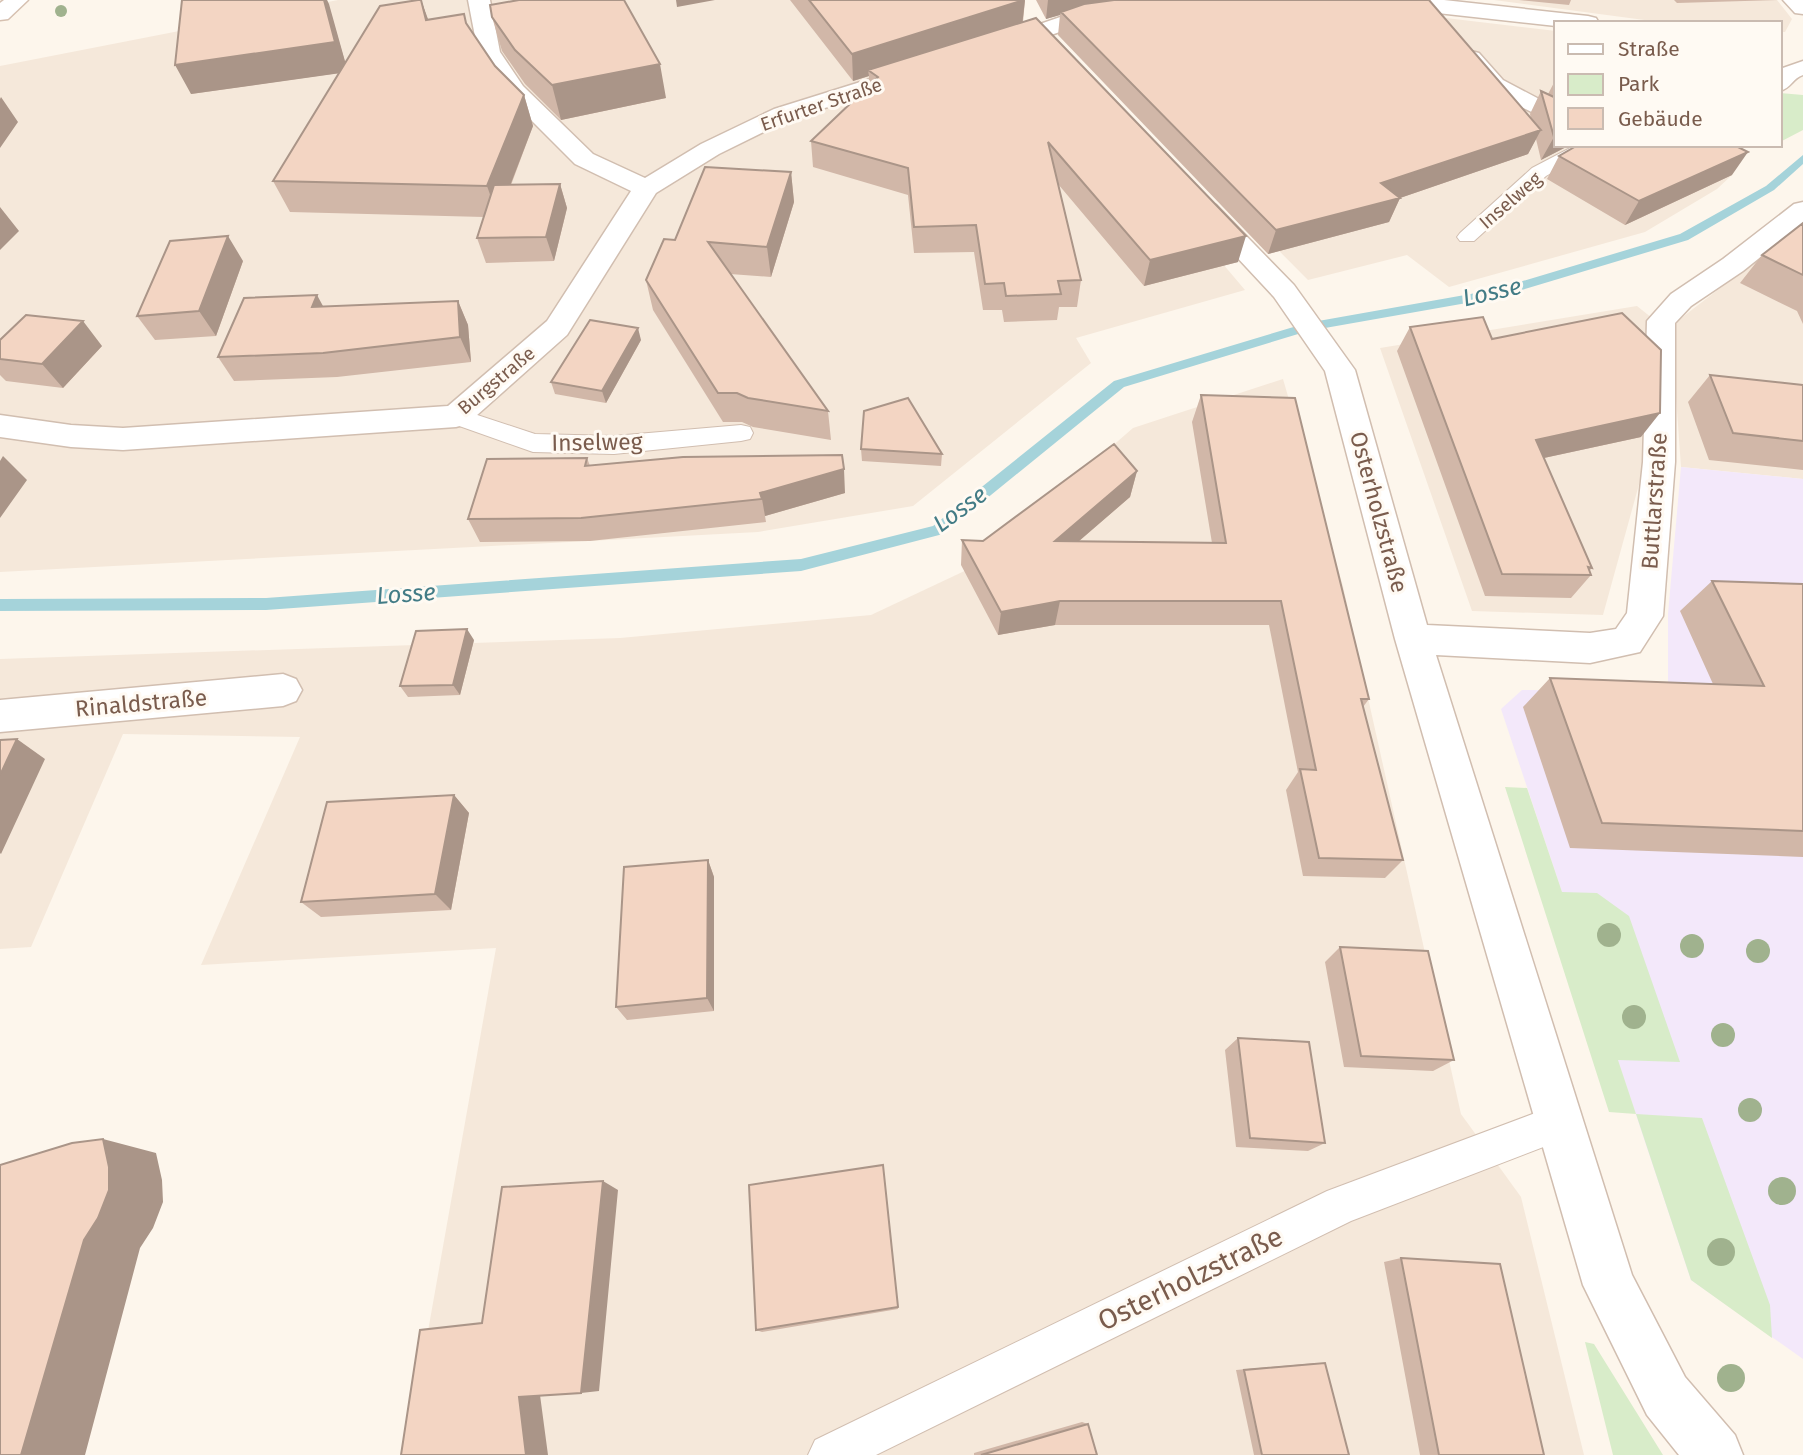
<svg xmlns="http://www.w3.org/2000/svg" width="1803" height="1455" font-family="'Fira Sans',sans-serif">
<rect width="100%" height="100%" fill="#fdf6ec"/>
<path fill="#f5e8da" d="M338,0H999L1245,290L1076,338L1091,363L913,506L758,532L0,572V66Z
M1494,0H1777L1792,19L1785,32H1780V23H1667Z
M1412,14L1556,31V145H1673L1732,175L1717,189L1645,232L1449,287L1407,255L1308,280L1067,38Z
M1803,224V479L1681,467L1671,326Z
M1637,306L1652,318L1646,459L1603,615L1472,611L1380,348Z
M1283,379L1343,586L1461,1114L1521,1197L1584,1455H406L496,948L201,965L300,737L123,734L31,947L0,949V659L620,638L871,615L973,567L1133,428Z"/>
<path fill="#f3e8fa" d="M1681,467L1803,479V1359L1691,1280L1501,709L1522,690L1668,691V614Z"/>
<path fill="#d8ecc9" d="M1780,93L1803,95V130L1780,142Z
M1505,787L1527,788L1562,892L1597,893L1629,916L1680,1062L1618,1060L1636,1114L1702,1118L1770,1305L1772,1338L1691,1280L1636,1114L1609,1112Z
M1585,1342L1594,1344L1663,1455H1613Z"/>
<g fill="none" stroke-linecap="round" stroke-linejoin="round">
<path fill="#a5d3da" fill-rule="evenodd" d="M1803,155V164L1774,190L1688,240L1495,298L1308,331L1124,387L943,534L801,571L266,610L0,611V599L266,598L801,559L933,526L1114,381L1307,323L1493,290L1680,234L1766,186Z"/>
<defs>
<path id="lane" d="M1576,145H1600L1546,176L1474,241H1460L1457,237L1460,233L1532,168Z
M456,408L535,434L614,436L741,425L750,427L753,433L750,439L741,441L614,454L533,452L448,422L444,416L448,410Z
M1559,1104L1572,1110L1578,1123L1572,1136L1351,1221L876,1455H808L815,1440L1327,1191Z"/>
<path id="street" d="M468,0H490L500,52L523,86L593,154L645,178L701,144L774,109L918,64L926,66L929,71L926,76L790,119L719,154L656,193L567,335L467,424L456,427L123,450L71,447L0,437V415L71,425L123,428L448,406L547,321L631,191L575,164L507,96L478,52Z
M1372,0H1444L1588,16L1596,18L1599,23H1556V26L1374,6Z
M1783,0H1803V14L1795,13Z
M1109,9L1117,10L1120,15L1117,20L1080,25L999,53L991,51L988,46L991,41L1069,14Z
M1471,51L1479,53L1503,80L1556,108V124L1487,90L1460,58L1463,53Z
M1803,61V75C1793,78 1791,88 1780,91V69Z
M1803,202V223L1743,271L1691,306L1675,323V462L1663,616L1640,652L1590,663L1436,655L1632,1275L1685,1377L1735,1435L1743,1455H1679L1647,1415L1583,1285L1395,639L1325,371L1274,297L1194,211L1198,205L1207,203L1216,205L1294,285L1355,370L1427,625L1590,633L1616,629L1627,613L1643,462L1647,321L1671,294L1723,259L1794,204Z
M283,674L296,679L302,690L296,701L283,706L0,732V700Z"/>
<path id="secondary" d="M4,0H28L8,19L0,20V3Z"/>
</defs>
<use href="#lane" stroke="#d1beb0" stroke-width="2"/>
<use href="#street" stroke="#d1beb0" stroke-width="3"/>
<use href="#secondary" stroke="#d6c0b0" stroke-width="3"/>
<use href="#lane" fill="#fff" fill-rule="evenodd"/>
<use href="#street" fill="#fff" fill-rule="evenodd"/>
<use href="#secondary" fill="#fff" fill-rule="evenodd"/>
</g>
<g fill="#a0b28e">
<circle cx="61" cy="11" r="6"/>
<circle cx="1609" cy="935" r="12"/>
<circle cx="1692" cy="946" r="12"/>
<circle cx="1758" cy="951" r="12"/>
<circle cx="1634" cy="1017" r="12"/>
<circle cx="1723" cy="1035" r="12"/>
<circle cx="1750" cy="1110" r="12"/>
<circle cx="1782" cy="1191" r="14"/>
<circle cx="1721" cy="1252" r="14"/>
<circle cx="1731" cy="1378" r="14"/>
</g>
<path fill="#d1b7a8" d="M182,0H327L345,62L421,0L428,20L468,26L495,66L524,95L533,126L511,185L560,184L567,208L554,261L486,263L477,238L484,217L290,212L273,181L339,73L191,94Z
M790,0H1025L1023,22L1238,262L1144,286L1058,184L1081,280L1077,307H1059L1057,320L1004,322L1002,310H983L974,252L914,253L908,195L813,167L811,141L869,86V76L853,81Z
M1036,0H1429L1531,119L1530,114L1541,91L1548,94L1556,79V145H1570L1541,160L1536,139L1528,154L1400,198L1389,222L1268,254L1058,35L1060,15L1046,19Z
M1519,0H1571L1569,5Z
M1674,0H1778L1677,3Z
M492,17L666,98L561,120L525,84L502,51Z
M1559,156L1732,175L1625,225L1547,179Z
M791,172L794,202L771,277L730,274L828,411L831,440L753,427L742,422H723L653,310L646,280L675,240Z
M1803,223V324L1797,311L1740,283L1762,255Z
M243,261L216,336L155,340L137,316Z
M458,301L468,325L471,362L337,377L234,381L218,357L323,307Z
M1410,327L1641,437L1544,458L1592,568L1589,571L1591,575L1571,598L1485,596L1397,351Z
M0,340L102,346L63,388L6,381L0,375Z
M641,340L606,403L555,394L551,382Z
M1710,375L1803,385V470L1709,460L1688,402Z
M1201,395L1369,699L1363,707L1403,860L1385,878L1303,876L1286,790L1298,772L1269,625H1055L998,635L961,565L962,540L983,541L1137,471L1130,497L1078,542L1212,543L1192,422Z
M861,449L942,454L941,466L862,461Z
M587,458L590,466L845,493L765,516L766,522L590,541L480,542L468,519Z
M1712,581L1803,584V857L1570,848L1523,707L1550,678L1713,684L1680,611Z
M474,640L460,695L408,697L400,686Z
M454,795L469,813L451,910L321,917L301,902Z
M708,860L714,877V1011L627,1020L616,1007Z
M1340,947L1454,1060L1433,1071L1344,1067L1325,962Z
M1238,1038L1325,1143L1308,1151L1236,1147L1225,1050Z
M883,1165L898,1309L762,1332L756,1330Z
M1401,1258L1544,1455H1420L1384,1262Z
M1316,1363H1325L1349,1455H1254L1236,1370Z
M1082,1422L1088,1424L1097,1455H974V1453Z"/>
<path fill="#aa9588" d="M324,0H327L329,4L348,72L191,94L175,65Z
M421,0L432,30L426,20Z
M676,0H715L677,7Z
M1025,0L1022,26L868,70L869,76L853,81L852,54Z
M1048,0H1153L1061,12L1060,15L1046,19Z
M660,64L666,98L561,120L552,85Z
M524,95L533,126L498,217L487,186Z
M1,97L18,122L0,148V99Z
M1541,130L1528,154L1400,198L1389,222L1268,254L1276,230L1381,183Z
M1556,136V145H1570L1541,160L1554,137Z
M1748,152L1732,175L1625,225L1639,201Z
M791,172L794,202L771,277L767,247Z
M560,184L567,208L554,261L546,237Z
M0,207L19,231L0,250Z
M228,236L243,261L216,336L199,311Z
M1246,236L1238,262L1144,286L1150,260Z
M317,295L330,319L312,307Z
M458,301L468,325L471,362L460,337Z
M83,321L102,346L63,388L42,364Z
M638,328L641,340L606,403L602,391Z
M1660,413L1641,437L1520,463L1536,440Z
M3,456L27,480L0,518V461Z
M844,469L845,493L765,516L762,499L760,493Z
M1137,471L1130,497L1050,566L1055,541Z
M1060,601L1055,625L998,635L1001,612Z
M467,629L474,640L460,695L453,685Z
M17,739L45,759L1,854L0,853V775Z
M454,795L469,813L451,910L435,894Z
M708,860L714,877V1011L707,998Z
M103,1139L156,1153L162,1180L163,1202L153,1228L140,1248L85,1455H21L84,1240Z
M603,1181L618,1190L599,1391L581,1393Z
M540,1395L548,1455H526L519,1397Z"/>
<path fill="#f3d5c3" stroke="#aa9588" stroke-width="2" d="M182,0H324L335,42L175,65Z
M418,0H421L426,20L464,14L466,23L495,66L524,95L487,186L273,181L380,6Z
M519,0H624L660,64L552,85L515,50L492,17L490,5Z
M809,0H1024L852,54Z
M1114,0H1429L1541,130L1381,183L1400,198L1276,230L1061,12L1084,4Z
M1036,18L1246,236L1150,260L1048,142L1081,280L1058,281L1061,294L1006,296L1004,283L985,284L976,225L914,227L908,168L811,141L878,77L868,70Z
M1541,91L1556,98V136L1554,137Z
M1578,145H1734L1748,152L1639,201L1559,156Z
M705,167L791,172L767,247L708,242L828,411L748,398L737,393H718L646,280L664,239L675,240Z
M560,184L546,237L477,238L494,185Z
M1803,223V275L1762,255Z
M228,236L199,311L137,316L170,241Z
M317,295L312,307L458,301L460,337L323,353L218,357L244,298Z
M1622,313L1661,350L1660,413L1536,440L1592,568L1588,567L1591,575L1502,574L1410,327L1483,317L1492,339Z
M26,315L83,321L42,364L0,359V340Z
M590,320L638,328L602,391L551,382Z
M1710,375L1803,385V441L1733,433Z
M1201,395L1295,398L1369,699H1361L1403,860L1319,858L1300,769L1316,770L1281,601H1060L1001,612L962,540L983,541L1114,444L1137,471L1055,541L1226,543Z
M908,398L942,454L861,449L864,411Z
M842,455L844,469L760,493L762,499L581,518L468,519L487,459L587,458L585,466L683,457Z
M1712,581L1803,584V831L1602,823L1550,678L1764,686Z
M467,629L453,685L400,686L416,631Z
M17,739L0,775V740Z
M454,795L435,894L301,902L327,802Z
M708,860L707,998L616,1007L624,867Z
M1340,947L1428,951L1454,1060L1361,1056Z
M1238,1038L1309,1042L1325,1143L1250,1138Z
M103,1139L109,1167V1190L98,1218L84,1240L21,1455H0V1165L72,1143Z
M883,1165L898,1307L756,1330L749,1185Z
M603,1181L581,1393L519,1397L526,1455H401L420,1330L482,1323L502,1187Z
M1401,1258L1500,1264L1544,1455H1439Z
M1325,1363L1349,1455H1262L1244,1370Z
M1088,1424L1097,1455H981Z"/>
<g text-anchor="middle" stroke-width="6" stroke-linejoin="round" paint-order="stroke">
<g font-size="19" fill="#7a5c4d" stroke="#fffaf3">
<text transform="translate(821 104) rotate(-19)" y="7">Erfurter Straße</text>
<text transform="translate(1510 200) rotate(-41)" y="7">Inselweg</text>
<text transform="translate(496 380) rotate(-40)" y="7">Burgstraße</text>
</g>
<g font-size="23" fill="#7a5c4d" stroke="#fffaf3">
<text transform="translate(597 442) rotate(-1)" y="8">Inselweg</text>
<text transform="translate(1654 501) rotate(-86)" y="8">Buttlarstraße</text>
<text transform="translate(1379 512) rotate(75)" y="8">Osterholzstraße</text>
<text transform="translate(141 703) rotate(-5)" y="8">Rinaldstraße</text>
</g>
<g font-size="24" font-style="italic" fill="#437c86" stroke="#fffaf3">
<text transform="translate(1492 292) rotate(-13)" y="8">Losse</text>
<text transform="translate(960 509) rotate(-36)" y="8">Losse</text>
<text transform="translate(406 594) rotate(-4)" y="8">Losse</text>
</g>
<g font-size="28" fill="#7a5c4d" stroke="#fffaf3">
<text transform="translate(1190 1278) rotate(-26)" y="10">Osterholzstraße</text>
</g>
</g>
<rect x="1554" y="21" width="228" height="126" fill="#fffaf3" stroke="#cabbb1" stroke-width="2"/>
<rect x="1568" y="44" width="35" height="10" fill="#ffffff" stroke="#cabbb1" stroke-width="2"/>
<text x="1618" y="56" font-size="21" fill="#7a5c4d">Straße</text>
<rect x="1568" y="74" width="35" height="21" fill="#d8ecc9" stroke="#cabbb1" stroke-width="2"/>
<text x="1618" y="91" font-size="21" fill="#7a5c4d">Park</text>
<rect x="1568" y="108" width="35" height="21" fill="#f3d5c3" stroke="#cabbb1" stroke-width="2"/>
<text x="1618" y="126" font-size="21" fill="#7a5c4d">Gebäude</text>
</svg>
